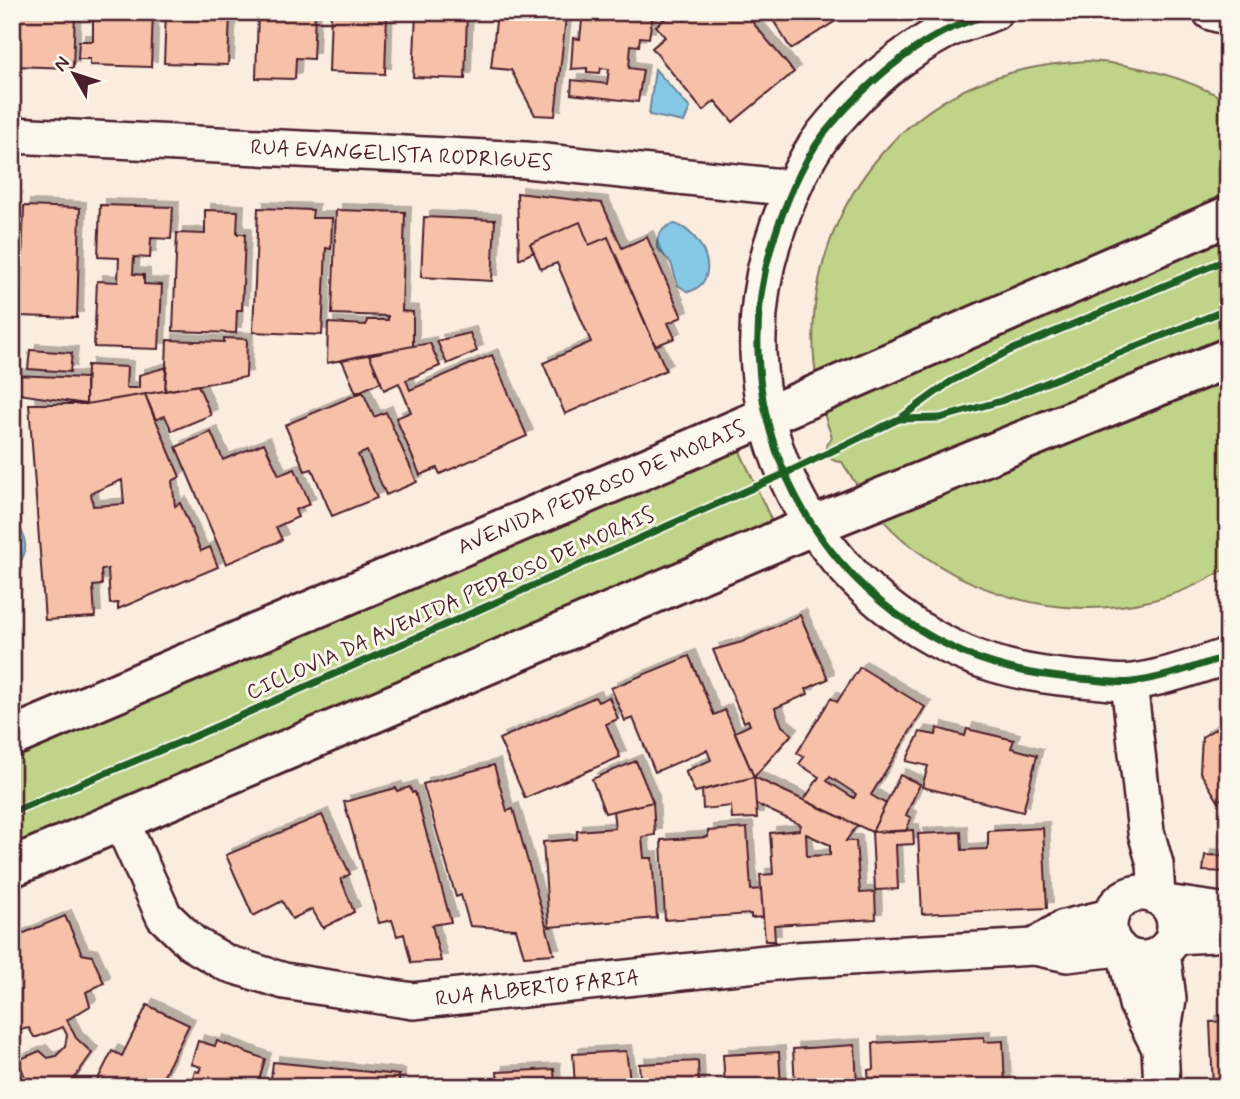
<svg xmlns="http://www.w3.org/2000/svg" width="1240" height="1099" font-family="Mynerve,sans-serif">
<defs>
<filter id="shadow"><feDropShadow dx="6" dy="-6" stdDeviation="0" flood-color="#0004"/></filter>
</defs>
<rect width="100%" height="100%" fill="#faecdf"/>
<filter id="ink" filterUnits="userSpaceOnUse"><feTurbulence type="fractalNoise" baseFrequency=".0143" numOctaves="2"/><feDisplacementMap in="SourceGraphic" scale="14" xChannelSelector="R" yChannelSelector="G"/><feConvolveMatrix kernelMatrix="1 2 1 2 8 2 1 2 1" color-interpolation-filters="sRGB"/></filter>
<g filter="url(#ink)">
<path fill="#bfd389" stroke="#84795a" stroke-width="2" d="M1087,61C1138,64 1183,76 1228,101V567C1127,634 990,615 901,538C877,517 859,489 842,462C831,462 828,457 826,447L832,437C781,307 837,153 964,90C1003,71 1044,64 1087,61Z
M738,447L774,526L12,845V756Z"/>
<path fill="#85c9e6" stroke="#6d859b" stroke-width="2" d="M655,69L690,108L684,122L649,115Z
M675,224C702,232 725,281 688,292L678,285L671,263L657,247C656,235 663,226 675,224Z
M12,518C28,534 31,556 12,570Z"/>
<path fill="#f7c1a9" stroke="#4a1f2b" stroke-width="2" fill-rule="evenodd" filter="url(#shadow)" d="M12,12H75L73,68L12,66Z
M80,12H153L151,67L90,65V59H78L79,41H93V13Z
M166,12H230L228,65L164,63Z
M258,12H315L313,59L296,58L295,79L256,78Z
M331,12H387L385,74L329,72Z
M467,12L465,79L413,77L416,13L400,12Z
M497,12L566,17L555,116L535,115L511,70L491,68Z
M583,12H653L649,38L640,37L639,46L631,45L629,68L643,70L638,102L571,94L572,80L607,84L609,69L601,68L600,73L587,72V68L571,69L573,38L580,39Z
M673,12H678L685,20L694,12H744L794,72L733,122L715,101L703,111L652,48L665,37L656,26Z
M771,12H850L791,49L770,15Z
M517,193L602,203L622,248L647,237L682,317L668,323L675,338L655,346L608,237L589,245L580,222L530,244L534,252L519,259Z
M100,205L173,207L171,239L151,238L150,258L134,257L133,274L144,275V284L162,285L159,349L94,347L97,281L118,282L119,258L98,257Z
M24,206L80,208L77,318L20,316Z
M258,208L313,210L312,218H332L331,249L326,248L322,335L253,332Z
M205,210L238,211L237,234H245L242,310H237L236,333L173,331L177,233L205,234Z
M336,210L405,212L402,311L413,312V346L327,363L328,323L366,325L367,320H388V316L332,314Z
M424,217L495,220L492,281L421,277Z
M580,222L589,245L608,237L666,370L565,414L543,363L591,342L557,263L541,269L530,244Z
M470,333L477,351L447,364L437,341Z
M224,338L247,339L246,377L165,391L167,340L224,342Z
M430,343L440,366L406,380L410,390L492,355L527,436L440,474L437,468L420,475L396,418L411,412L399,383L384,390L369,354Z
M30,350L72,353L70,372L28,369Z
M369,354L381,382L356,393L342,360Z
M87,365L127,367L126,388H139V375L167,367L165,391L86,404Z
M12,375L86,378V404L12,393Z
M198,385L211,415L172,431L165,416L155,420L145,394Z
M363,392L374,417L386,412L417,482L386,495L367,451L358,455L377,498L332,516L312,469L305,471L285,425Z
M145,394L180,477L172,481L175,506L180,503L201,551L210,547L218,567L118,609V603L110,604L108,569L101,570L102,585L93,586L95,617L45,620L29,404H86ZM122,480L124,504L93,506L91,493Z
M211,432L223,460L264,443L279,475L295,469L310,504L295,510L298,517L276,527L282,540L226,564L176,447Z
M800,615L828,679L806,689L808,694L775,708L782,726L792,734L754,777L735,732L750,725L748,720L744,722L713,650L742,642Z
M689,656L714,715L725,710L754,777L695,792L685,771L711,760L707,750L655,772L633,718L625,721L611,688Z
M860,667L925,707L871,795L886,804L872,832L804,800L819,777L799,764L804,757L797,753L831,698L837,702ZM830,777L856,794L854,798L827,781Z
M595,697L598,702L609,697L618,719L606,724L620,757L525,798L499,739Z
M1228,721V795L1218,801L1200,772L1202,737Z
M937,728L965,736L967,729L1014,740L1011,748L1037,755L1023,812L922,787L928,766L906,761L920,732L936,735Z
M636,761L653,802L605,813L592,779Z
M494,765L507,811L513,809L554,954L524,956L516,929L470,926L461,895L456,897L423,784Z
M900,775L920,784L906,815L911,818L906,831L872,832Z
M754,777L857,825L846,841H856L860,893L875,892L876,919L774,925L775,941H765L760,875L773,874L770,833L799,830L801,825L756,804ZM806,834L830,845V855L807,856Z
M754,777L757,818L732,819L731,806L703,809L702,790Z
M410,787L412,793L415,792L451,922L432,925L441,961L411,963L404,934L397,936L392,920L379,923L344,802L396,788L397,791Z
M653,802L655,835L642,837L644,858H652L657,918L549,927L543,842L577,839V831L615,828L613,811Z
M322,815L350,874L341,879L354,912L323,928L312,909L292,919L282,901L253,916L226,855Z
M747,828L751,890L761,889L763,917L751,918V914L665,920L661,840L708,837V831Z
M1043,828L1047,908L922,914L918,834L961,832L962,850L988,849V831Z
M913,830L914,844L896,845L898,889L875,890L872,832Z
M1205,855L1228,856V872L1203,871Z
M65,916L82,954L92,956L104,983L86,992L90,1006L67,1020L76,1038L92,1053L68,1087H29L18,1060L40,1051L48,1058L56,1056L65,1047L67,1035L63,1027L37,1037H34L29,1028L19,1030L12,1015V938Z
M147,1005L189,1025L158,1087H94L112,1051L122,1056Z
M1228,1021V1087H1213L1210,1022Z
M984,1037V1042L1003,1041L1005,1087H869L868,1070L874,1069L873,1043Z
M198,1041L215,1046L217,1041L265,1059L257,1087H190L195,1071L199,1072L201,1067L191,1064Z
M855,1045L857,1087H795L793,1049Z
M626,1051L631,1087H575L573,1054Z
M779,1052L781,1087H719L725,1085L723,1055Z
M698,1061L699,1087H641L639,1064Z
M273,1062L399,1075V1081L398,1087H270Z
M554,1069L555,1087H498L497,1072Z"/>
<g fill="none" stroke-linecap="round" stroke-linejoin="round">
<defs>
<g id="minor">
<path d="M994,12C977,19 959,24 943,32C901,54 863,88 832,124C807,152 791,190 778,226C717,396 799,581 964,653C1006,671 1048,677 1093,680C1105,681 1119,684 1132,682C1164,678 1196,666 1228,656"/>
<path d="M1211,12L1228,17"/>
<path id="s1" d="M12,135L526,160L792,188"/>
<path d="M1129,683L1146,832L1155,864L1157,896"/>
<path id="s2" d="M121,821L164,916L192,943L226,963L284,981L413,1001L794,960L1034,947L1067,954L1118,948"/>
<circle cx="1142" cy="926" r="33"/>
<path d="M1166,903L1228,912"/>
<path d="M1174,936L1214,934L1228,930"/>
<path d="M1034,947L1064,928L1110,917"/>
<path d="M1162,952L1168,999L1160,1048L1162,1087"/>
<path d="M1126,955L1137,1004L1160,1048"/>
</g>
<g id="trunk">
<path id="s3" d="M12,737L696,447L1228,216"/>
<path d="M12,867L812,526L1228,358"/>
</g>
</defs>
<use href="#minor" stroke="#4a1f2b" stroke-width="40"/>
<use href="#trunk" stroke="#4a1f2b" stroke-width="44"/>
<use href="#minor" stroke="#fbf7ec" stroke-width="35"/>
<use href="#trunk" stroke="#fbf7ec" stroke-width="38"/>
<defs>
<path id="cycleway" d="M994,12C977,19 959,24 943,32C901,54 863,88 832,124C807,152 791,190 778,226C717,396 799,581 964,653C1006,671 1048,677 1093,680C1105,681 1119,684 1132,682C1164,678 1196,666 1228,656
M899,419L940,418L1001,401L1228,309
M12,812L195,736L784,474L899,419L950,382L1009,351L1228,259"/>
</defs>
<use href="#cycleway" stroke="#fbf7ec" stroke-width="11"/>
<use href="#cycleway" stroke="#1b5e20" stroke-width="7"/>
</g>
</g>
<g text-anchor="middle" stroke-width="6" stroke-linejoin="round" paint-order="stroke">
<g font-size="21" fill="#4a1f2b" stroke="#fbf7ec">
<text dy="7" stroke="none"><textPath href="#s1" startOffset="390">RUA EVANGELISTA RODRIGUES</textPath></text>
<text dy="7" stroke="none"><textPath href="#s3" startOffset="640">AVENIDA PEDROSO DE MORAIS</textPath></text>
<text transform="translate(450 603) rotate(-24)" y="7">CICLOVIA DA AVENIDA PEDROSO DE MORAIS</text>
<text dy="7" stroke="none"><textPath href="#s2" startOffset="499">RUA ALBERTO FARIA</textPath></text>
</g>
</g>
<rect width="1240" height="1099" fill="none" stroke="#fbf7ec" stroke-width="42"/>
<rect x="21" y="21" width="1198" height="1057" fill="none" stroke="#4a1f2b" stroke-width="2.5" filter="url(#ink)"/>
<g transform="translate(74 74) rotate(309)" stroke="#fbf7ec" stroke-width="5" paint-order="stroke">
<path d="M0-5L12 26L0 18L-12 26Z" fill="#4a1f2b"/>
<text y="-10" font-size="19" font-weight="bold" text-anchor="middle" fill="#4a1f2b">N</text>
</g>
</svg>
